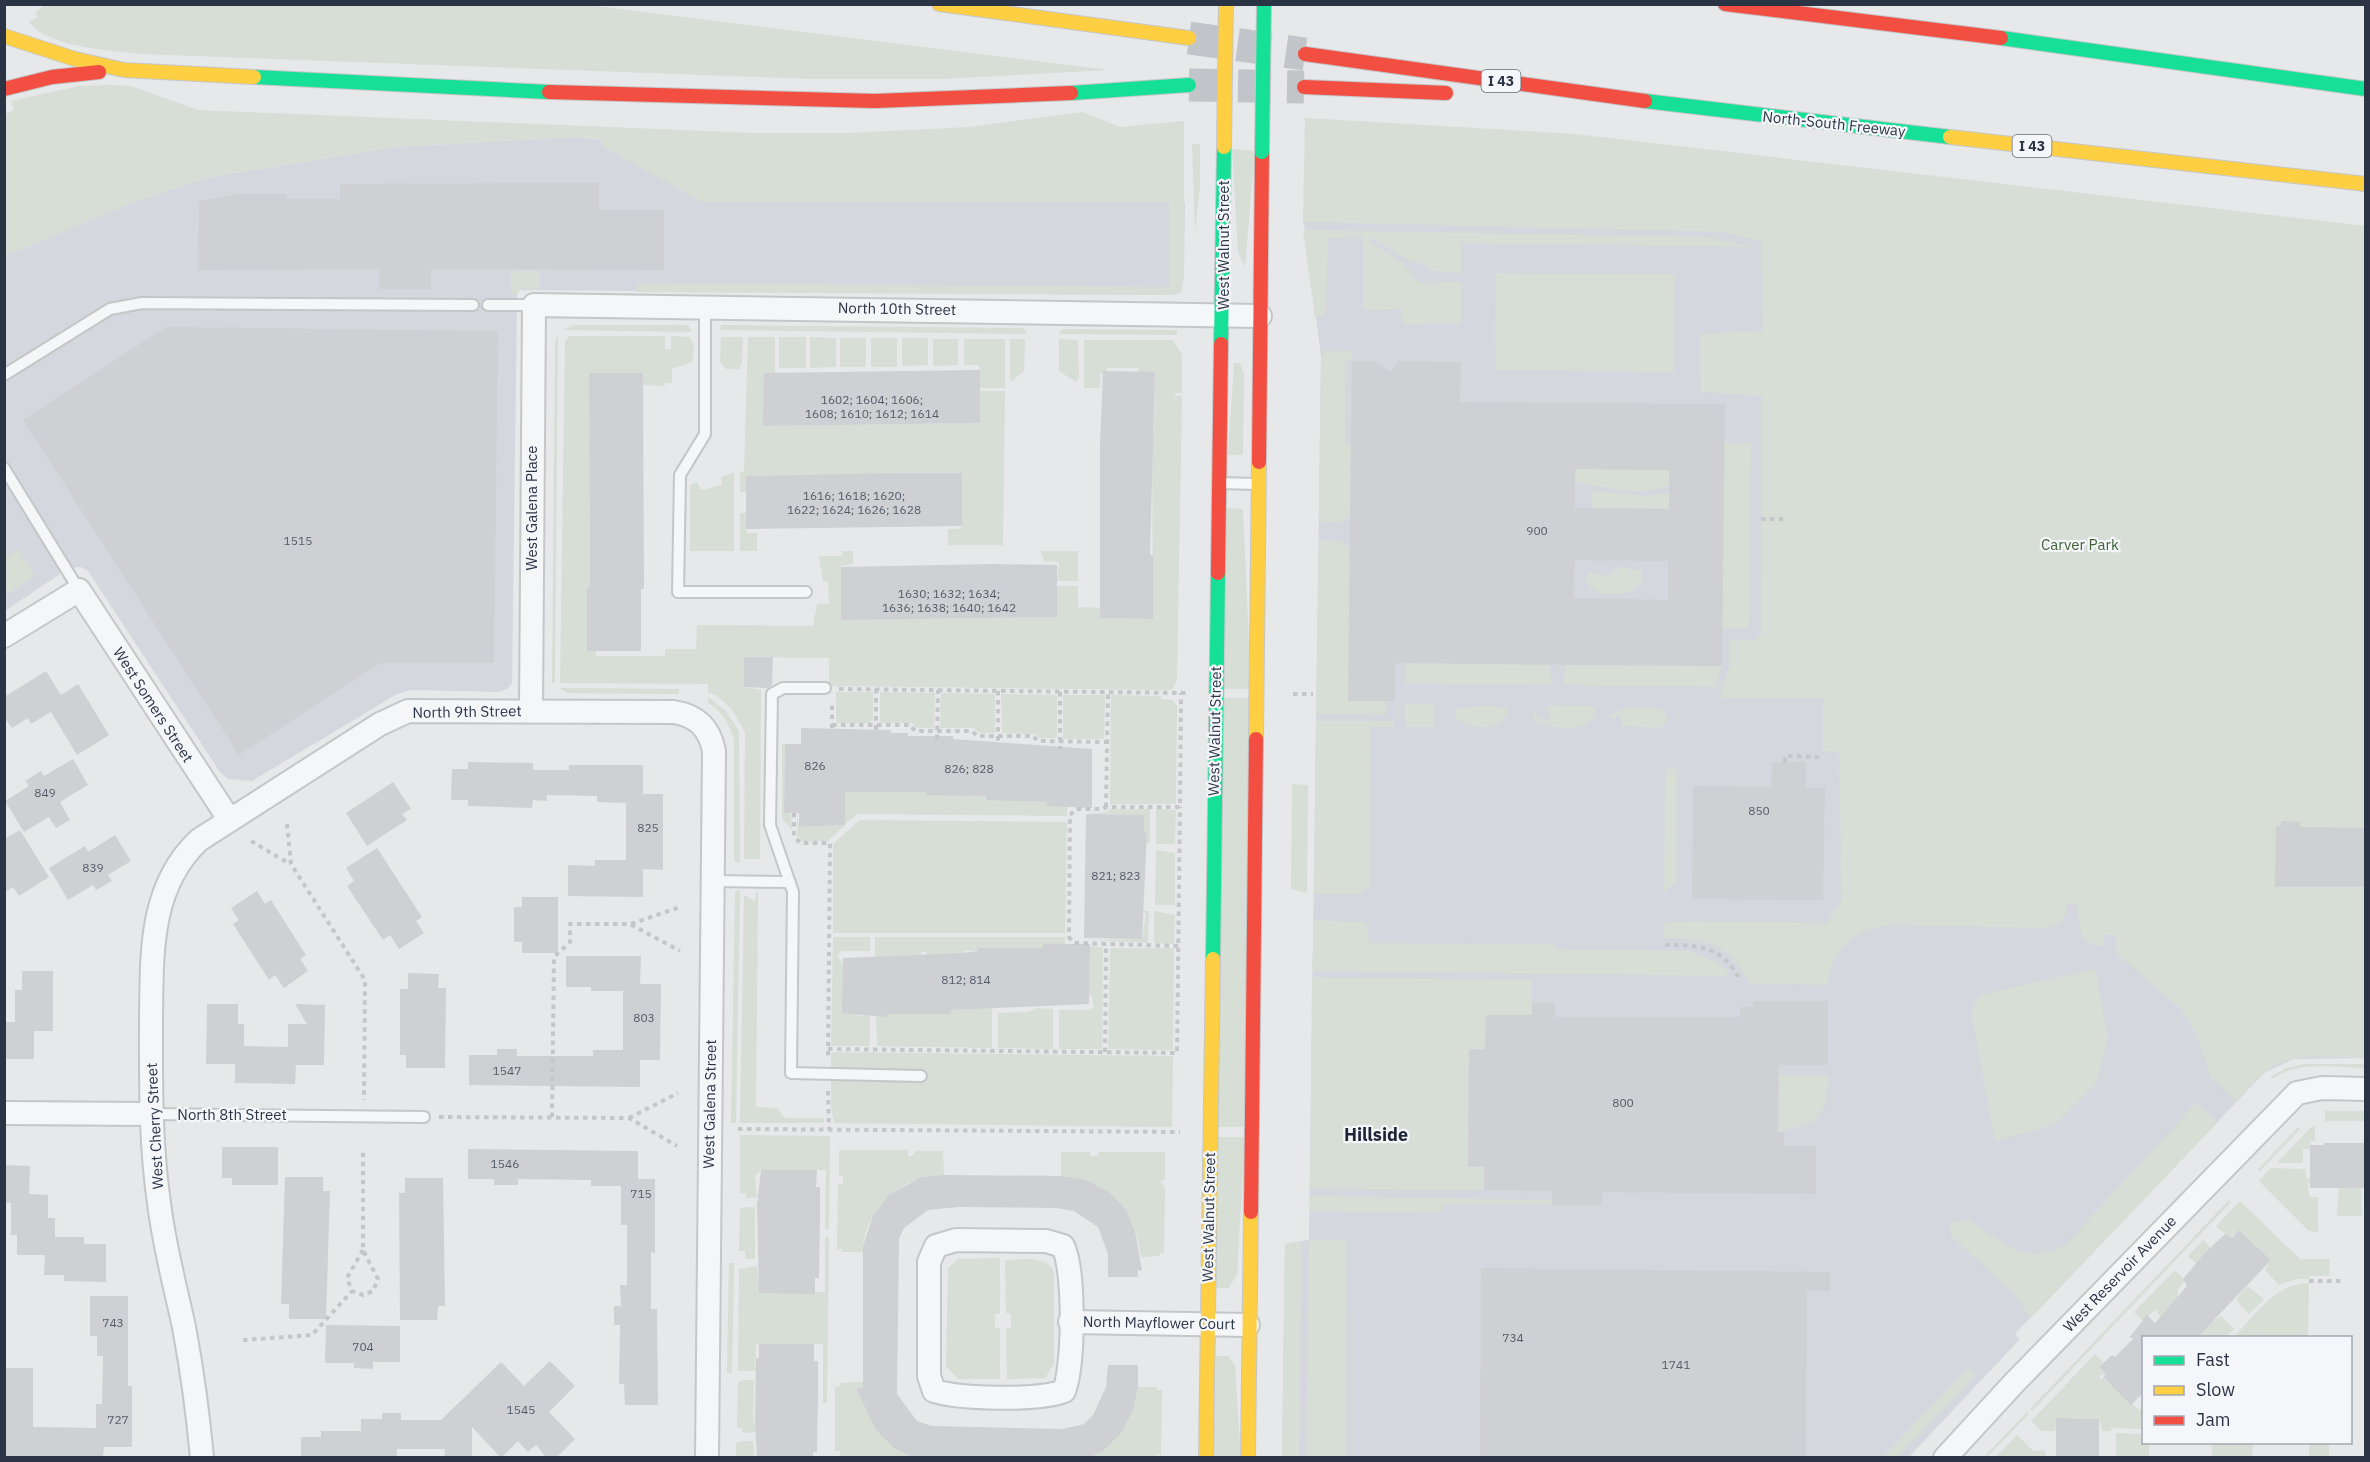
<svg xmlns="http://www.w3.org/2000/svg" width="2370" height="1462" font-family="'IBM Plex Sans',sans-serif">
<rect width="100%" height="100%" fill="#e6e8ea"/>
<path fill="#d4d7dd" d="M577,137L1185,202L1184,275L1181,292L1172,295L519,290L517,293L512,683L507,689L498,692L411,690L397,694L252,781L228,779L220,772L88,571L81,567L69,568L5,611V256L129,204L210,177L396,147Z
M1303,216L1762,227L1818,698H1839L1842,897L2365,912V1058L2294,1059L2264,1073L2015,1334L2020,1339L1909,1457L1282,1458L1285,1244L1309,1240L1321,356Z"/>
<path fill="#d6ded6" d="M45,4H580L1109,70L941,79H812L142,54C113,51 47,47 29,22L38,17L35,13Z
M110,85L131,86L198,110L753,133H849L969,127L1083,112L1120,127L1184,121V275L1181,292L1172,295L637,292V283L1169,287V202H702L602,146L601,139L577,137L396,147L210,177L129,204L5,256V114L14,110L11,101L79,86Z
M1305,118L1575,134L2365,226V1058C2335,1057 2296,1051 2269,1069C2257,1077 2246,1092 2236,1102L2211,1078L2197,1036L2181,1009L2117,954L2116,935H2104V947C2077,945 2079,924 2078,904H2067C2067,918 2059,925 2045,928C2008,927 1971,927 1934,926C1915,926 1893,923 1874,928C1848,934 1828,959 1828,985L1750,984C1729,944 1708,938 1664,938V923L1692,921L1827,923L1842,899L1839,752L1823,751V698H1722V687L1730,665V640H1756L1761,634L1762,396L1701,392L1700,334L1763,331L1762,242L1723,232L1303,222Z
M1192,144H1200V187L1195,230Z
M1232,149L1255,151L1245,267L1238,252Z
M1303,230L1706,237L1755,247L1461,243V273L1432,271L1419,262L1413,263L1370,237V242L1403,263L1420,283L1461,282V323L1402,324V309L1363,310V237L1328,238L1326,310L1324,315L1315,317Z
M511,271H540V285L536,290L523,288L517,293L511,294Z
M1496,273L1675,274L1674,372L1495,370Z
M574,325H688L692,332L563,330Z
M721,325L1023,328L1027,334L720,330Z
M1062,329L1172,330L1177,331V335L1059,334Z
M558,335L555,682L552,683L555,342Z
M570,336H665V349H671V336L690,337L694,348L692,362L672,369V383H665V386L643,385L642,373H589L590,588H587L596,656H665V649H696L697,625L813,626L817,604H829L828,581L823,582L819,556H842V551H853V564L841,566V620L1057,617V586H1078V607L1100,608V618L1153,619L1152,434H1154L1155,372H1138V368H1107V372L1100,374V388H1084V340H1173L1182,355V393H1175V396H1182L1177,679L1172,690L829,686V658L745,657L744,687L761,690L760,859H744L745,732L731,708L717,696L708,692V684L560,683L565,341Z
M721,337H743L742,362L739,369H726L720,361Z
M748,337H775V373H764V426L979,423L980,391H1005L1003,545H948V529H959L962,526L961,473L746,476V492H740V472L744,471Z
M779,337H806V368H779Z
M810,337L836,338V367L810,368Z
M840,338H866V367H840Z
M871,338H897V367H871Z
M902,338H928V365L902,366Z
M933,339H958V365L933,366Z
M964,339H1005V388H980L979,365H964Z
M1010,339H1025L1024,371L1012,381L1010,379Z
M1059,339L1078,340L1079,377L1076,382L1059,371Z
M1324,351H1352V361H1345V446H1351L1350,519H1343L1342,522L1319,521L1321,356H1324Z
M1234,363H1240L1244,375L1243,455H1228Z
M1724,443H1751L1749,628H1722Z
M1576,469L1669,470V486L1640,492L1586,485L1585,483H1575Z
M734,473V551H690V485L697,482L701,490L722,485L721,477Z
M1592,491L1647,496L1669,493V509L1592,508Z
M1227,508L1243,509L1251,689H1224Z
M740,513H746V533H757V551H740Z
M1319,540L1343,541V545H1350L1348,701H1385V715L1316,714Z
M18,549L35,576L5,596V558Z
M1041,551H1078V581H1057L1059,562L1044,561Z
M1622,567L1632,570L1641,569V583C1627,599 1597,599 1584,580L1590,572L1604,576Z
M1406,663L1549,665L1552,685L1405,683Z
M1566,665L1722,666L1715,687L1563,685Z
M560,688L679,689V694L567,693Z
M836,692H873V719L870,723H836Z
M880,692L935,693L934,728H916L912,723H880Z
M941,693L995,694V733H979L974,728H940Z
M1001,694L1057,695V738H1039L1035,734L1002,733Z
M1063,695H1105L1104,739H1063Z
M1111,695L1161,696V699L1172,700L1177,706L1176,804H1110Z
M708,697L726,711L739,731L740,863L734,861V740C730,725 722,711 708,703Z
M1224,698H1251L1245,1127H1218Z
M1405,703L1433,704V727H1405Z
M1486,705L1507,709L1508,714C1496,731 1471,731 1456,718V709Z
M1553,705L1588,706L1595,709L1596,714C1584,735 1551,729 1533,720L1535,712L1538,718L1548,720L1551,716L1546,707Z
M1653,707L1663,710L1668,718L1662,728L1621,726L1623,724L1618,715L1612,721L1610,715L1627,707Z
M1316,721H1394V727H1371L1370,887L1359,894H1314Z
M782,744H785L784,812L791,813L792,829L782,819Z
M1665,769H1677L1676,882L1664,892Z
M1292,784L1308,785L1307,893L1291,889Z
M845,788L926,792V795L968,793L969,796H985L986,800L1029,799L1030,802H1047L1048,806L1067,804V816L858,814L845,824Z
M1110,809H1150V843H1144L1147,840V832L1144,831V815L1090,814L1107,812Z
M1156,809L1176,810L1175,844H1156Z
M797,813L799,827L845,825L828,841H802L797,836Z
M860,820L1067,822L1065,933H833V844Z
M1156,850L1175,853V905H1155Z
M740,890L736,1123H731L735,892Z
M756,892H758L756,1107L777,1108L785,1118H824V1123H740L744,895L755,901Z
M1143,911H1149L1148,943L1089,940L1142,939L1146,915Z
M1154,911L1175,915L1174,944L1154,943Z
M1314,920L1365,922L1368,927L1369,943L1555,944V949L1688,951L1715,961L1726,969L1729,976L1312,971Z
M833,937H870V951H842L837,955L843,965V1013H859V1017L870,1014V1046H831Z
M875,937H1065V947L965,951L964,955H927L926,952H921V955H904V958L882,956V958H875Z
M1090,946L1103,948L1102,1049H1059V1010H1088L1094,1007L1092,996L1089,995Z
M1110,948H1174L1173,1050L1108,1049Z
M2095,969L2108,1039L2095,1085L2056,1124L1995,1141L1971,1011L1980,995Z
M1312,977L1532,980V1015H1486L1485,1049H1469L1468,1166L1484,1167V1190L1310,1189Z
M966,1006H980V1009L992,1007V1048L877,1046L876,1014L887,1017V1014H905V1010L951,1014V1010H966Z
M1036,1008L1053,1009V1049L998,1048V1013L1028,1012Z
M831,1052L1173,1056L1172,1127L834,1123L831,1107Z
M2303,1064H2365V1068C2337,1068 2298,1060 2273,1079L2271,1076L2287,1068Z
M1779,1075H1828L1826,1104L1814,1122L1778,1132Z
M2196,1103L2218,1122L2031,1318L2016,1296L1952,1237L1950,1228L1952,1223L1970,1220C2001,1242 2027,1268 2066,1244Z
M2325,1111H2365V1121H2325Z
M2312,1126H2315V1141H2310V1149H2303V1163H2277Z
M2298,1127L2300,1129L2260,1171L2258,1170Z
M740,1135L830,1136L829,1229H825L826,1170H761L755,1176L756,1193L760,1197L746,1198V1193H740Z
M1218,1137H1245L1237,1274L1229,1288H1216Z
M839,1150H908V1156H912L916,1151H943L944,1175C936,1176 927,1175 920,1178C889,1189 863,1218 863,1252H842V1249H837L838,1184H843V1176L839,1175Z
M1061,1152H1090V1156H1098V1152H1165V1180L1160,1181L1165,1188L1164,1253H1160V1256L1141,1257C1135,1207 1109,1184 1061,1176Z
M2271,1168L2305,1169L2306,1178L2310,1179L2308,1186L2310,1197H2318V1232L2309,1231L2259,1181Z
M2339,1188H2361L2362,1216H2337Z
M1310,1196L1552,1200V1205H1443L1442,1210L1438,1213L1310,1211Z
M2229,1200L2231,1202L2032,1411L2030,1409Z
M2240,1201L2300,1259H2330L2329,1276H2309V1279H2296L2279,1285L2265,1270L2271,1260L2240,1230L2230,1238L2216,1226Z
M746,1207H755V1259H745V1251H739L740,1209Z
M825,1237H829L827,1403H823V1344H759L756,1345L755,1368L758,1371H738L739,1269L757,1266L760,1293L825,1292Z
M1309,1240H1347L1345,1457H1306Z
M2203,1240L2216,1253L2197,1264L2188,1256Z
M1302,1241L1299,1457H1282L1285,1244Z
M1000,1258V1314H995V1327L1000,1328V1379H958L946,1366L948,1268L958,1259Z
M1005,1260C1022,1260 1047,1254 1054,1273V1364L1045,1378L1007,1379L1006,1329L1011,1328V1314L1006,1313Z
M729,1263H734L732,1373H727Z
M2175,1270L2185,1281L2178,1289V1295L2212,1322L2221,1316L2234,1329L2226,1337H2179L2155,1310L2143,1321L2134,1312Z
M2309,1283L2308,1337H2234C2255,1315 2275,1283 2309,1283Z
M2247,1286L2264,1299L2249,1314L2236,1300Z
M2095,1354L2103,1362L2099,1367L2106,1374L2100,1375V1379L2103,1378L2139,1410L2143,1406V1429L2111,1428V1431H2102L2099,1419L2057,1418L2055,1431H2041L2031,1421Z
M1216,1356H1228L1235,1366L1241,1457L1213,1458Z
M1968,1368L1976,1375L1898,1457H1883Z
M743,1380H754L753,1420L757,1432L742,1433V1428H737L738,1382Z
M863,1382C866,1416 880,1448 916,1457H840V1451H835V1387L840,1386V1383Z
M1138,1387H1157V1390H1162L1161,1455H1157V1458H1089C1119,1434 1130,1425 1138,1387Z
M2027,1412L2029,1414L1987,1457H1984Z
M2116,1433L2143,1434L2144,1442L2149,1443V1457H2116Z
M2017,1435L2033,1451L2045,1450L2046,1457H1996Z
M742,1441H753L754,1457H736V1443Z
M2212,1443H2253L2252,1457H2212Z
M2309,1443H2329V1457H2309Z"/>
<path fill="#ced0d3" fill-rule="evenodd" d="M599,183V210H664V270L431,269V289H379V269L198,270L199,201L238,194H287V199H340V184Z
M166,327L498,331L494,663H380L239,755L23,420Z
M1352,361H1373L1391,372L1399,361L1461,362L1460,402L1725,404L1722,666L1395,663V701H1348ZM1575,469L1669,470V509L1575,508ZM1575,560L1668,561V600L1573,598Z
M980,370V423L763,426L764,373Z
M1103,371L1155,372L1150,555H1153V619L1100,618V445Z
M589,373H643L644,589H641V651H587V588H590Z
M898,473H962V526L746,529V476Z
M993,564L1057,565V617L841,620V567Z
M744,657H773L772,685L768,688L744,687Z
M46,671L61,695L78,684L109,735L77,755L51,712L31,724L28,718L12,728L4,717V697Z
M801,728L891,730V733H908V736H953V739L1092,749V808L1047,806V802L986,800V796L926,795V792H845V825L799,827V813H784L785,744H801Z
M73,759L88,785L60,802L70,820L56,828L49,817L24,832L5,801L29,786L25,781L41,771L44,776Z
M468,762L533,763V770H569V765H643V794H663V870L643,869V897L568,896V865L595,866V860H626V803L597,802V796L547,795V801L533,800L532,808L468,806V800H451L452,769H468Z
M1772,762H1806V788H1825L1823,900L1692,899L1693,786L1771,787Z
M393,782L411,809L402,814L407,820L367,846L346,813Z
M1086,814L1144,815V831L1147,832L1142,939L1084,938Z
M2281,821L2300,822V827L2366,828V887H2275L2276,826H2281Z
M20,830L49,877L19,896L13,887L4,893V839Z
M115,835L131,861L108,875L112,881L96,890L93,885L68,900L49,868L85,846L88,852Z
M377,848L422,917L416,921L424,933L399,949L390,935L383,940L347,886L354,881L346,868Z
M257,891L265,904L271,900L306,955L300,959L308,971L284,988L275,975L269,980L233,924L239,920L231,908Z
M522,897H558V953H522V942H514V907H522Z
M1043,944H1090L1089,1004L951,1010V1014H887V1017L842,1013L843,958L964,953L978,951V948H1043Z
M566,956H641L640,984H661L660,1060H640V1087L469,1085V1055H497V1049H517V1056H593V1050H623V991H591V987H566Z
M22,971H53V1031H34V1059H4V1022H15V990H22Z
M408,973L439,974L438,988H446L445,1068H406V1055H400V989H408Z
M1753,1001H1828V1065H1779L1778,1132H1784V1146H1816V1194L1602,1192V1205H1552V1191L1484,1190V1167H1468L1469,1049H1485L1486,1015H1532V1003H1555V1017H1740V1007H1753Z
M207,1004H238V1024H244V1046L288,1047V1024H307L295,1004L325,1005L324,1065H296L295,1084L235,1083V1064H206Z
M2324,1143H2366V1188H2310V1145H2324Z
M222,1147H278V1185H232V1178H222Z
M468,1149L638,1151V1179H655V1253L651,1252V1309H657L658,1405H625L624,1384H619L620,1325H614V1306H621L620,1285H627V1225H621V1186H591V1180L518,1179V1185H494V1179H468Z
M4,1165L30,1166L29,1194L48,1195V1218H55V1237H84V1244H106V1282L64,1281V1275H44L45,1255H17V1235H11V1203H4Z
M761,1170H817L816,1187H820V1217L819,1278H815V1294L759,1293L757,1206Z
M944,1175L1061,1176L1086,1180L1110,1193L1126,1210L1135,1231L1142,1271L1138,1270V1277H1108V1254L1098,1227L1074,1211L1056,1208L958,1207L928,1210L904,1228L899,1239L897,1394L917,1421L932,1426L1062,1429L1084,1424L1093,1415L1106,1387L1108,1365H1138V1387L1133,1410L1121,1433L1104,1450L1089,1458H914L894,1448L876,1430L856,1388H863V1246L873,1216L889,1195L921,1177Z
M285,1177H323V1191H330L326,1319H289V1304H281Z
M405,1178H443L445,1306H438L437,1320H400L399,1193H405Z
M2239,1230L2271,1260L2197,1338H2144V1392L2131,1405L2103,1377L2106,1374L2099,1367L2112,1355L2115,1357L2134,1338H2129L2147,1315L2155,1323L2187,1286L2183,1279L2204,1254L2225,1234L2232,1238Z
M1481,1268L1830,1272V1291H1807L1806,1458H1480Z
M90,1296H128V1386H132V1447H104L103,1458H4V1368H33V1427L96,1428V1404H102L103,1356H97V1336H90Z
M326,1325L400,1326V1362H373V1369L354,1368V1363H325Z
M759,1344H814V1361H818V1395L817,1452H813V1458H757L755,1420L756,1358H759Z
M550,1361L575,1386L549,1412L575,1439L556,1458H547L536,1445L528,1452L518,1441L501,1458L472,1427V1458H444L445,1449H397V1457L301,1458V1437H321V1431H361V1419H382V1413H401V1420H441L501,1362L524,1386Z
M2056,1418L2099,1419V1458H2056Z"/>
<g fill="none" stroke-linecap="round" stroke-linejoin="round">
<path stroke="#c1c4c9" stroke-width="33" stroke-dasharray="33 16" stroke-linecap="butt" d="M1189,38L1305,54
M1189,85L1304,87"/>
<defs>
<path id="lane" d="M488,305H534
M705,307V434L680,475L678,592H806
M4,375L110,309L142,303L473,305
M4,468L79,590
M1221,483L1256,484
M825,688H783L772,694L770,825L793,892L791,1073L921,1076
M713,881L790,882
M151,1114L424,1117"/>
<path id="street" d="M4,636L79,590L229,819
M531,710L534,305L1260,316
M4,1113L151,1114
M956,1240L1046,1241L1063,1246C1075,1271 1074,1365 1064,1391C1038,1401 961,1399 934,1391L929,1376V1262L936,1246Z
M1070,1322L1248,1325
M202,1458C198,1414 192,1370 184,1327C175,1286 164,1245 159,1203C150,1141 151,1080 151,1017C152,954 149,887 199,840L380,724L408,711L674,712C697,716 709,727 714,751L707,1458
M1945,1458L2014,1383L2297,1093L2322,1088L2366,1089"/>
<path id="fast" d="M2001,38L2366,89
M254,77L549,92
M1071,93L1189,85
M1645,101L1950,137
M1221,344L1224,147
M1213,959L1218,573"/>
<path id="slow" d="M939,4L1189,38
M4,36L75,59L124,70L254,77
M1950,137L2366,184
M1256,739L1259,462
M1206,1458L1213,959
M1248,1458L1251,1212"/>
<path id="jam" d="M1725,4L2001,38
M1305,54L1645,101
M1304,87L1446,93
M4,89L52,77L99,72
M549,92L875,101L1071,93
M1259,462L1262,152
M1218,573L1221,344
M1251,1212L1256,739"/>
</defs>
<use href="#lane" stroke="#c4c6c8" stroke-width="14"/>
<use href="#street" stroke="#c4c6c8" stroke-width="26"/>
<use href="#fast" stroke="#c4c6c8" stroke-width="16"/>
<use href="#slow" stroke="#c4c6c8" stroke-width="16"/>
<use href="#jam" stroke="#c4c6c8" stroke-width="16"/>
<path stroke="#c5c6ca" stroke-width="4" stroke-dasharray="4.5 4.5" stroke-linecap="butt" d="M1761,519H1783
M839,689L1186,693
M876,689V733
M998,691V744
M1060,692V749
M1293,694H1313
M832,725H910L915,731H972L977,736H1033L1038,741L1107,742
M832,728V702
M937,739L938,690
M1785,762V756L1819,757
M1106,807L1108,692
M794,813V836L800,843H830L828,1059
M287,824L291,864L365,980L364,1100
M251,841L290,864
M631,924L680,907
M1665,945C1700,945 1722,946 1740,980
M1178,946L1074,943L1069,937L1070,815L1076,809H1103L1106,807H1180L1181,693
M828,1049L1177,1053L1180,807
M1105,1052L1106,945
M828,1091L829,1130
M439,1117L629,1118L677,1146
M552,1117L554,957L570,942V924H630L680,951
M629,1118L678,1093
M738,1129L1180,1132
M363,1250L347,1278L352,1291L363,1295L373,1291L378,1279L363,1250V1152
M2309,1281H2345
M243,1340L312,1335L352,1291"/>
<use href="#lane" stroke="#f5f6f7" stroke-width="10"/>
<use href="#street" stroke="#f5f6f7" stroke-width="22"/>
<use href="#fast" stroke="#16e098" stroke-width="14"/>
<use href="#slow" stroke="#ffcf43" stroke-width="14"/>
<use href="#jam" stroke="#f24e42" stroke-width="14"/>
<defs>
<path id="fast-bridge" d="M1262,152L1264,4"/>
<path id="slow-bridge" d="M1224,147L1226,4"/>
</defs>
<use href="#fast-bridge" stroke="#c4c6c8" stroke-width="16" stroke-linecap="butt"/>
<use href="#slow-bridge" stroke="#c4c6c8" stroke-width="16" stroke-linecap="butt"/>
<use href="#fast-bridge" stroke="#16e098" stroke-width="14"/>
<use href="#slow-bridge" stroke="#ffcf43" stroke-width="14"/>
</g>
<g text-anchor="middle" stroke-width="4.5" stroke-linejoin="round" paint-order="stroke">
<g font-size="12" fill="#545c69">
<text x="872" y="404">1602; 1604; 1606;<tspan x="872" dy="14">1608; 1610; 1612; 1614</tspan></text>
<text x="854" y="500">1616; 1618; 1620;<tspan x="854" dy="14">1622; 1624; 1626; 1628</tspan></text>
<text x="1537" y="535">900</text>
<text x="298" y="545">1515</text>
<text x="949" y="598">1630; 1632; 1634;<tspan x="949" dy="14">1636; 1638; 1640; 1642</tspan></text>
<text x="815" y="770">826</text>
<text x="969" y="773">826; 828</text>
<text x="45" y="797">849</text>
<text x="1759" y="815">850</text>
<text x="648" y="832">825</text>
<text x="93" y="872">839</text>
<text x="1116" y="880">821; 823</text>
<text x="966" y="984">812; 814</text>
<text x="644" y="1022">803</text>
<text x="507" y="1075">1547</text>
<text x="1623" y="1107">800</text>
<text x="505" y="1168">1546</text>
<text x="641" y="1198">715</text>
<text x="113" y="1327">743</text>
<text x="1513" y="1342">734</text>
<text x="363" y="1351">704</text>
<text x="1676" y="1369">1741</text>
<text x="521" y="1414">1545</text>
<text x="118" y="1424">727</text>
</g>
<g fill="#f4f6f9" stroke="#676e7b" stroke-width="1.5">
<rect x="1481.5" y="70" width="39" height="22" rx="4.5"/>
<rect x="2012.5" y="135" width="39" height="22" rx="4.5"/>
</g>
<g font-size="14" font-weight="bold" fill="#2b3445">
<text x="1501" y="86">I 43</text>
<text x="2032" y="151">I 43</text>
</g>
<g font-size="15" fill="#2b3445" stroke="#f4f6f9">
<text transform="translate(1834 124) rotate(6)" y="5">North-South Freeway</text>
<text transform="translate(1224 245) rotate(-90)" y="5">West Walnut Street</text>
<text transform="translate(897 309) rotate(1)" y="5">North 10th Street</text>
<text transform="translate(532 508) rotate(-90)" y="5">West Galena Place</text>
<text transform="translate(153 705) rotate(57)" y="5">West Somers Street</text>
<text transform="translate(467 712) rotate(-1)" y="5">North 9th Street</text>
<text transform="translate(1215 731) rotate(-89)" y="5">West Walnut Street</text>
<text transform="translate(710 1104) rotate(-89)" y="5">West Galena Street</text>
<text x="232" y="1120">North 8th Street</text>
<text transform="translate(155 1126) rotate(-93)" y="5">West Cherry Street</text>
<text transform="translate(1209 1217) rotate(-89)" y="5">West Walnut Street</text>
<text transform="translate(2120 1274) rotate(-46)" y="5">West Reservoir Avenue</text>
<text transform="translate(1159 1323) rotate(1)" y="5">North Mayflower Court</text>
</g>
<g font-size="15" fill="#3f6138" stroke="#f4f6f9">
<text x="2080" y="550">Carver Park</text>
</g>
<g font-size="18" font-weight="bold" fill="#1d2536" stroke="#f4f6f9">
<text x="1376" y="1141">Hillside</text>
</g>
</g>
<rect width="2370" height="1462" fill="none" stroke="#2b3445" stroke-width="12"/>
<rect x="2142" y="1336" width="210" height="108" fill="#f4f6f9" stroke="#a4a8b1" stroke-width="1.5"/>
<rect x="2154" y="1356" width="30" height="9" fill="#16e098" stroke="#a4a8b1" stroke-width="1.5"/>
<text x="2196" y="1366" font-size="18" fill="#2b3445">Fast</text>
<rect x="2154" y="1386" width="30" height="9" fill="#ffcf43" stroke="#a4a8b1" stroke-width="1.5"/>
<text x="2196" y="1396" font-size="18" fill="#2b3445">Slow</text>
<rect x="2154" y="1416" width="30" height="9" fill="#f24e42" stroke="#a4a8b1" stroke-width="1.5"/>
<text x="2196" y="1426" font-size="18" fill="#2b3445">Jam</text>
</svg>
